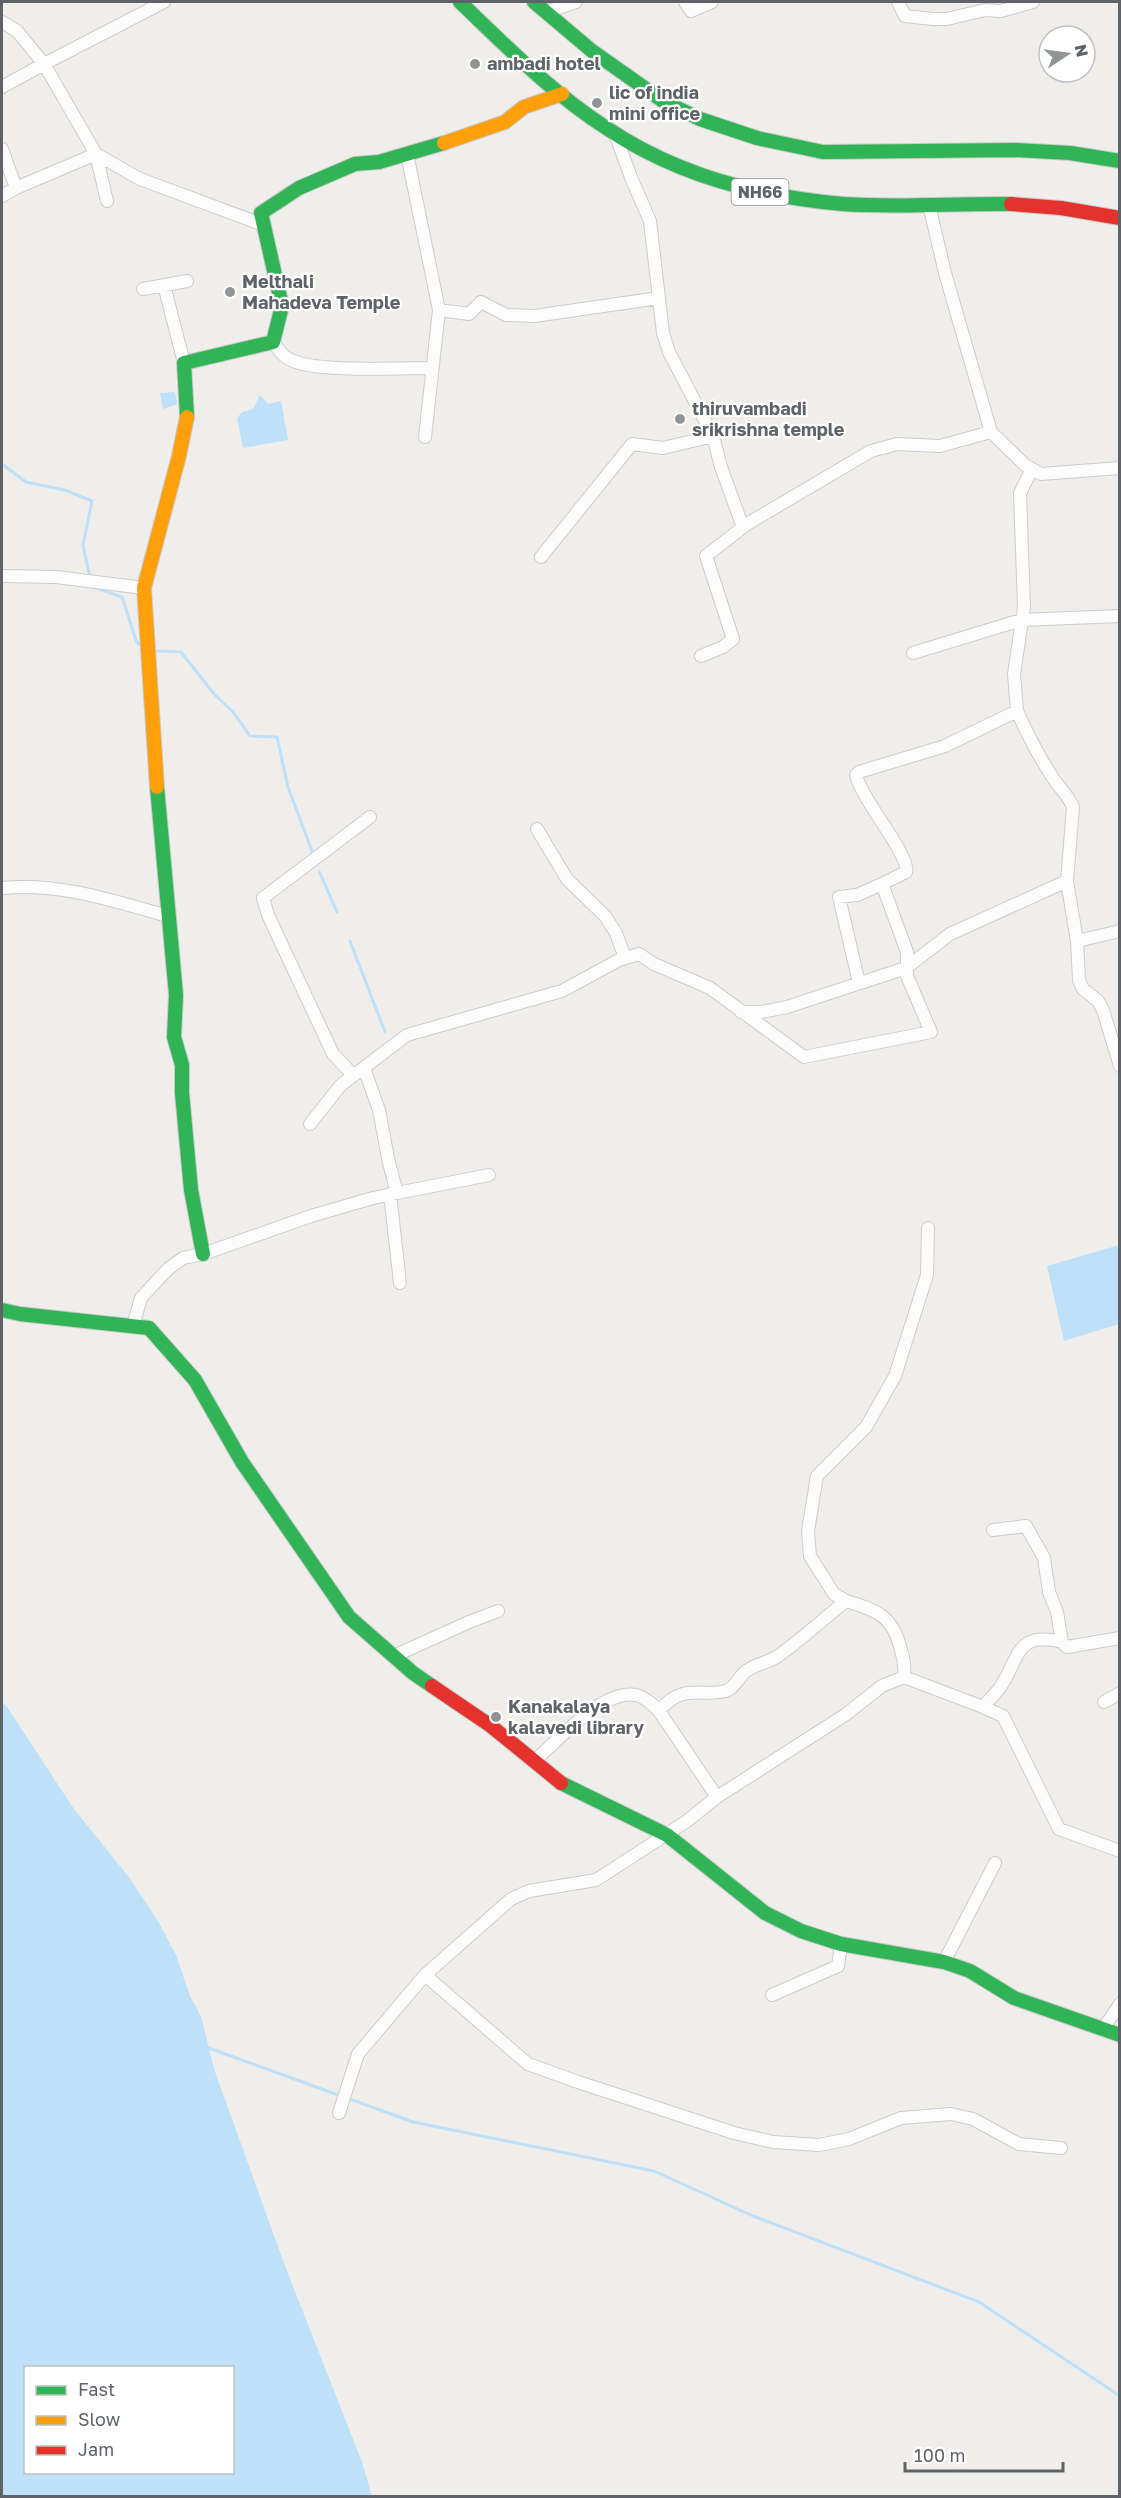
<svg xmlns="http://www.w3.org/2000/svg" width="1121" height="2498" font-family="'Golos Text',sans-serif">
<rect width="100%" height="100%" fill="#efeeea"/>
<path fill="#bfe0f9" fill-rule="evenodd" d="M175,392L177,404L163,409L160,393Z
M260,395L268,404L281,401L288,440L243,448L237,418L242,412L253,409Z
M1119,1245V1324L1064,1341L1047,1266Z
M2,1703L7,1707L74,1809L128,1876L158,1921L176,1955L190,1996L201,2016L214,2069L285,2266L362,2462L372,2496H2ZM26,2368H232V2472H26Z"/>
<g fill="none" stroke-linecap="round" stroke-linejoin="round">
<path stroke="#bfe0f9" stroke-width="3" d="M2,464L26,482L65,490L92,501L83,545L89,573
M96,588L122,597L137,643L139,644
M155,651L181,652L214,694L233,712L250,736L277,737L288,787L313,854
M319,871L337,912
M350,941L385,1032
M206,2047L341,2096
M347,2098L413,2122L654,2171L753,2216L979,2302L1120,2396"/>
<defs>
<path id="street" d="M685,2L691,11L712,2
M898,2L905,16L933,19H947L985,10L1001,11L1033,2
M546,12L576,2
M2,22L17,31L44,64L164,2
M2,87L44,64L96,154L107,201
M615,134L632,180L650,221L663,333L669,352L713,436L721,467L741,522L747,524L871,451L897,444L940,446L991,432L945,273L929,205
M2,149L16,188L2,196
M407,154L439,310L425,437
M16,188L96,154L140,179L264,225
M164,285L184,363
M143,289L187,281
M439,310L469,314L481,302L506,315L534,316L659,298
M273,342C278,348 282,356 289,359C312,373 402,368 433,368
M991,432L1025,465L1041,474L1120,468
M541,557L632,444L663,448L713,436
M2,576L56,577L144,588
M913,653L1021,620L1120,616
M701,656L723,647L733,639L706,556L747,524
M1017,711L1014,674L1024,607L1020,493L1032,469
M537,829L567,879L605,916L616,933L625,958
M2,888C59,882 114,901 168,916
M1077,941L1079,980L1083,989L1098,1001L1103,1010L1120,1066
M859,983L839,897L857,895L882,884
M741,1012H761L787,1007L906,968L950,934L1067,881L1077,941L1120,931
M353,1075L333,1054L268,915L263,898L370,817
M310,1124L341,1085L407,1035L562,991L619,960L639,954L654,964L710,988L804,1057L931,1032L907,976V952L882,884L906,872C911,856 862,801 856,775L859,772L945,746L1017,711C1027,733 1038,755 1051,775C1058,787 1068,794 1073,807L1067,881
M397,1193L489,1175
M390,1194L400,1283
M133,1326L141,1298L168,1269L183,1258L203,1254L311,1216L373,1198L397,1193L389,1163L379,1110L364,1068
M993,1530L1026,1526L1044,1558L1049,1592L1057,1612L1062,1642L1067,1647L1120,1638
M846,1601L834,1594L810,1556L808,1531L817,1476L866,1427L895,1376L927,1275L928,1228
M394,1656L469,1622L498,1611
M904,1677L983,1707C988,1701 994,1695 999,1689C1020,1660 1014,1630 1062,1642
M1104,1702L1120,1693
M983,1707L1003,1716L1059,1829L1120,1851
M659,1711L717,1797
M944,1962L995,1863
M425,1975L528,2064L578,2082L734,2133L773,2142L819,2145L849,2139L901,2118L951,2114L973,2119L1019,2144L1061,2148
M772,1995L838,1966L841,1944
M1103,2029L1120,2004
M339,2113L358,2054L425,1975L511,1899L529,1891L596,1880L687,1821L717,1797L845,1715L882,1686L904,1677C905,1667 904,1659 901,1650C893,1616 877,1610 846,1601C823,1619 802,1639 778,1656C768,1663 754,1664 745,1672C738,1678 735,1688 726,1691C699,1697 682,1683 659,1711C653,1705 645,1697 636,1695C602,1689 558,1741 534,1761"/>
<path id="fast" d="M460,2C507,47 553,94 608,129C677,175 761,197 843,204C899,208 955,203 1011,204
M534,2L592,51L663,101L700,119L757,138L823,152L1014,150L1070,153L1120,161
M187,417L184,363L273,342L282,306L261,213L299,188L355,164L379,162L444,143
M157,787L176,995L174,1037L182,1065V1093L191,1190L203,1254
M2,1310L20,1314L149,1328L195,1380L242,1462L349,1617L413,1673L432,1686
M561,1783L667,1835L765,1913L801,1931L841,1944L944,1962L970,1971L1014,1998L1120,2035"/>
<path id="slow" d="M444,143L505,122L524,107L562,94
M157,787L144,588L179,456L187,417"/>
<path id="jam" d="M1011,204L1061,208L1120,218
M432,1686L491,1726L561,1783"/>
</defs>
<use href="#street" stroke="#cbcccc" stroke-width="14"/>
<use href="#fast" stroke="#cacacb" stroke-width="16"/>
<use href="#slow" stroke="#cacacb" stroke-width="16"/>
<use href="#jam" stroke="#cacacb" stroke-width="16"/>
<use href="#street" stroke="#fdfcfc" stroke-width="12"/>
<use href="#fast" stroke="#30b455" stroke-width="14"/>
<use href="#slow" stroke="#ff9f0a" stroke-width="14"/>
<use href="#jam" stroke="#e5322d" stroke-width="14"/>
</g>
<g fill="#919496" stroke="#fff" stroke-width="2">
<circle cx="475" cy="64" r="6"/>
<circle cx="597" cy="103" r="6"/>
<circle cx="230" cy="292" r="6"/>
<circle cx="680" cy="419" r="6"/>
<circle cx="496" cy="1717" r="6"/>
</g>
<g text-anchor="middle" stroke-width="4.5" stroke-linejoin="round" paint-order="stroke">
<rect fill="#fff" stroke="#8f9295" stroke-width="1.5" x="731.5" y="179" width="57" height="26" rx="4.5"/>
<g font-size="16" font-weight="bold" fill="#5f6368">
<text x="760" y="198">NH66</text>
</g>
<g font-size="18" font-weight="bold" fill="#5f6368" stroke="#fff" text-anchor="start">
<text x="487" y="70">ambadi hotel</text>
<text x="609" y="99">lic of india<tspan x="609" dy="21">mini office</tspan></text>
<text x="242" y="288">Melthali<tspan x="242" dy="21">Mahadeva Temple</tspan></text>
<text x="692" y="415">thiruvambadi<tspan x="692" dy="21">srikrishna temple</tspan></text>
<text x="508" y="1713">Kanakalaya<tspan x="508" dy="21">kalavedi library</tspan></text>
</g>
</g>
<rect width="1121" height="2498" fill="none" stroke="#5f6368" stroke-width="6"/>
<rect x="24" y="2366" width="210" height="108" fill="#ffffff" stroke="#bfc1c3" stroke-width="1.5"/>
<rect x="36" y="2386" width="30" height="9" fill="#30b455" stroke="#bfc1c3" stroke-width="1.5"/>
<text x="78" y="2396" font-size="18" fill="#5f6368">Fast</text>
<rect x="36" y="2416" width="30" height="9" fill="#ff9f0a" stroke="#bfc1c3" stroke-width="1.5"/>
<text x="78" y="2426" font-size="18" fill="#5f6368">Slow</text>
<rect x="36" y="2446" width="30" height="9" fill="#e5322d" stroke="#bfc1c3" stroke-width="1.5"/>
<text x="78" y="2456" font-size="18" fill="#5f6368">Jam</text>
<g transform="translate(1067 54) rotate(77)"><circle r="28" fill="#ffffff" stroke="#bfc1c3" stroke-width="1.5"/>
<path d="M0-4.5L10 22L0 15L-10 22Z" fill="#919496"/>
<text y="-9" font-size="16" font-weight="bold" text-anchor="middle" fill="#5f6368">N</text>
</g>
<path d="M905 2462v9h158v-9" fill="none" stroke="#5f6368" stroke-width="3"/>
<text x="914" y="2462" font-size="18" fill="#5f6368" stroke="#ffffff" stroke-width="4.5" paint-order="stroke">100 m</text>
</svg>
